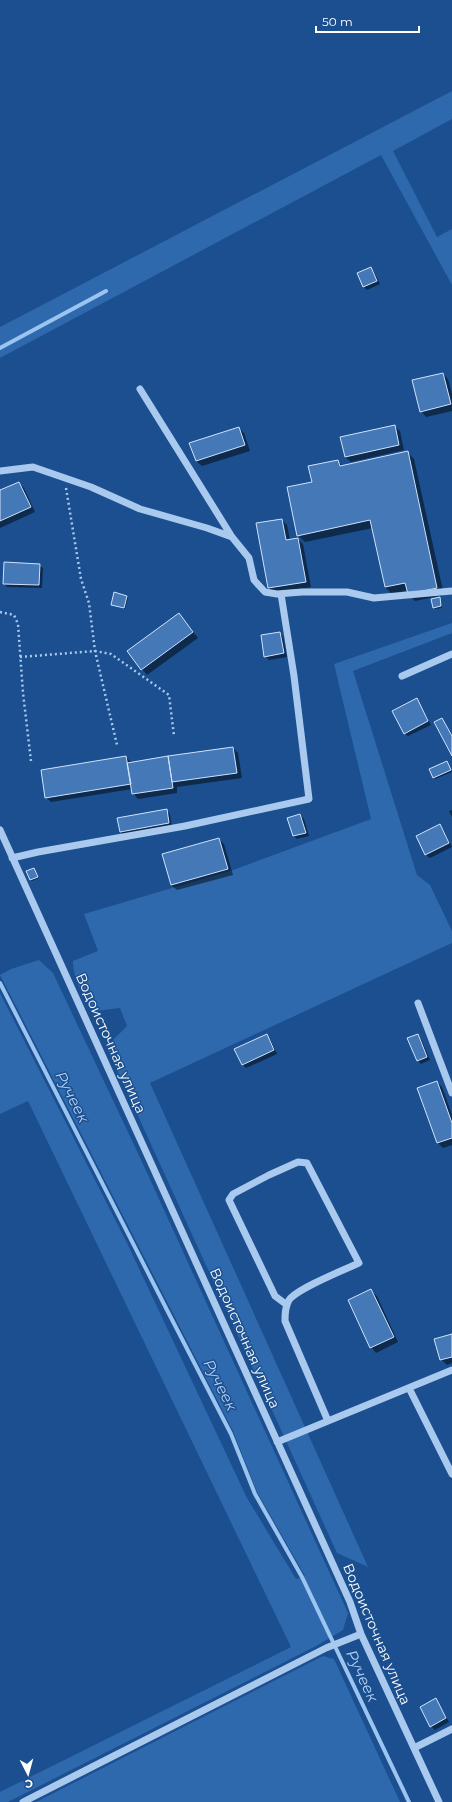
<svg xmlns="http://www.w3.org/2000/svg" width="452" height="1802" font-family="Montserrat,sans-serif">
<rect width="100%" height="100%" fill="#1b4f8f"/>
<path fill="#2e69ad" d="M452,91V119L393,151L437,237L452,229V285L381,155L0,358V327Z
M452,623V633L353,671L417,875L430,885L452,931V943L150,1083L368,1567L337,1553L109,1052L113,1040L127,1026L120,1008L95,1011C83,998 73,978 73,961L98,951L84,914L233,870L371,819L334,664Z
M39,960L53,973L143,1164L348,1613L343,1630L316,1646L8,1802H0V1792L291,1647L28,1101L0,1114V993L127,1243L247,1498L296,1579L305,1576L257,1492L233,1431L0,975L11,969Z
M323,1656L334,1659L400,1802H36Z"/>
<path fill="#0007" d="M371,268L374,272L380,284L367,290L364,287Z
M443,374L448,379L452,394V411L426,417L421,411Z
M394,426L400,431L404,450L351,462L345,457Z
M239,428L244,433L250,451L202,466L196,461Z
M407,452L414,459L444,595L415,601L408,594V590L392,594L385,587L373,528L305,542L298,535L313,482L338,461L343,466Z
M19,483L24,488L35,512L0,528V491Z
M282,520L287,525L290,540L298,539L303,544L311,587L274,593L269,588Z
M39,565L43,568L42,588L7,587L4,583Z
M127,597L128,598L125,609L112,605Z
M439,598L442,608L435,609L434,608Z
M179,614L198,638L147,675L142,669Z
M280,633L283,637L287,657L269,660L265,656Z
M416,699L431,725L408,736L404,733Z
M442,719L452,735V754Z
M233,748L238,753L242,778L177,787V793L138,799L133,793L132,789L51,802L46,797L126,757L132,763Z
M447,762L452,772L435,779L434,778Z
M166,810L170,814L172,827L124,835L121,832Z
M452,810V817L449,811Z
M300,815L304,819L309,836L297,839L294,836Z
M439,825L443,829L452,847L430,858L426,855L417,836Z
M219,839L224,844L233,875L177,890L171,885Z
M34,869L39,878L32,881L30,880Z
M418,1035L421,1039L430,1060L421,1064L418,1061Z
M267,1036L270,1039L277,1054L246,1068L243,1065L236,1050Z
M437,1082L442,1087L452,1115V1145L443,1148L438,1143L418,1089Z
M371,1291L377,1296L398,1342L376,1353L371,1347Z
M452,1335V1363L447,1365L441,1359Z
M436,1700L449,1722L435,1730L431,1726Z"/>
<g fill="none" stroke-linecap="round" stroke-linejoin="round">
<path stroke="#9cc4f0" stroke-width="4" d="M0,348L106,291
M0,983L167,1310L231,1434L255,1494L302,1577L409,1802"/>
</g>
<path fill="#4478b7" stroke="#cfe3fa" d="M371,267L377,281L363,287L357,273Z
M443,373L451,404L420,412L412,380Z
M395,425L399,445L345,457L340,437Z
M239,427L245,445L196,461L189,443Z
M408,451L437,588L408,594L405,583L385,587L370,520L297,536L287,487L312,482L308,466L338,460L340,466Z
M19,482L31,507L0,521V490Z
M282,519L286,540L298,538L306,582L268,588L256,523Z
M4,562L40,564L39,585L3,584Z
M114,592L127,596L124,608L111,605Z
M440,597L441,606L433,608L431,599Z
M179,613L193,632L141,670L127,651Z
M280,632L284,653L264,657L261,635Z
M417,698L428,721L404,734L392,711Z
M442,718L452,736V756L434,722Z
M233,747L237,773L172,782L168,756Z
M126,756L131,784L45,798L41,770Z
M168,756L173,788L132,794L127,763Z
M447,761L451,770L433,778L429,769Z
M167,809L169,823L120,832L117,818Z
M300,814L306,833L293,836L287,818Z
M440,824L449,843L425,855L416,836Z
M219,838L228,869L171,885L162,854Z
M34,868L38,877L30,880L26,871Z
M267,1034L274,1050L242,1065L234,1049Z
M418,1034L427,1057L417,1061L407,1038Z
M437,1081L452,1123V1138L437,1143L417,1088Z
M371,1289L394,1337L370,1348L348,1300Z
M452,1334V1357L440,1360L434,1339Z
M436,1698L446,1718L430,1727L420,1707Z"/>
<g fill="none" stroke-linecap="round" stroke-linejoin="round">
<path stroke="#a9c9ee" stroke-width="2.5" stroke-dasharray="2 3" stroke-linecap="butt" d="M66,488L81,579L89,603L95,651L117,745
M0,612L14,615L18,624L23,693L31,761
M20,657L95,651L111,654L169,695L174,736"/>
<path stroke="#a9c9ee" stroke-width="7" d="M140,389L232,537
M0,471L33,467L91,487L140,509L207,528L232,537L249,558L254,580L265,592L277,594L302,592H347L374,598L452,591
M402,676L452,654
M0,830L350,1602L361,1634L439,1802
M12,858L38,852L185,826L309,799L294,676L281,594
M418,1003L452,1093
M287,1305L275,1296L229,1200L233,1194L269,1175L298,1162L307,1163L359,1263C344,1270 298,1288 289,1300C285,1307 285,1314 285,1321L328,1421
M409,1388L452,1474
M277,1442L452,1370
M414,1748L452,1729
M23,1802L326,1648L361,1634"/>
</g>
<g text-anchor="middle" stroke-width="3" stroke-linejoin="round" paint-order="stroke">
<g font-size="14" fill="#fff" stroke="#1b4f8f">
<text transform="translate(111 1043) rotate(66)" y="5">Водоисточная улица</text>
<text transform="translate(245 1338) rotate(66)" y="5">Водоисточная улица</text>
<text transform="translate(377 1634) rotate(67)" y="5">Водоисточная улица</text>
</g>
<g font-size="15" font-style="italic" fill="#b5d3f5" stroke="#1b4f8f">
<text transform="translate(72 1097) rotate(63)" y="5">Ручеек</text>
<text transform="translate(220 1385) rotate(63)" y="5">Ручеек</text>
<text transform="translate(362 1676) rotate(65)" y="5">Ручеек</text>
</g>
</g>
<g transform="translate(28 1774) rotate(174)" stroke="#1b4f8f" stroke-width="3" paint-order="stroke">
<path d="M0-3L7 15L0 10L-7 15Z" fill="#ffffff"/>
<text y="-6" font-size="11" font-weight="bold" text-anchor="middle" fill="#ffffff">С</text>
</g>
<path d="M316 26v6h103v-6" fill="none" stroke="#ffffff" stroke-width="2"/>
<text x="322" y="26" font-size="12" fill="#ffffff" stroke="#1b4f8f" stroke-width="3" paint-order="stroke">50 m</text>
</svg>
